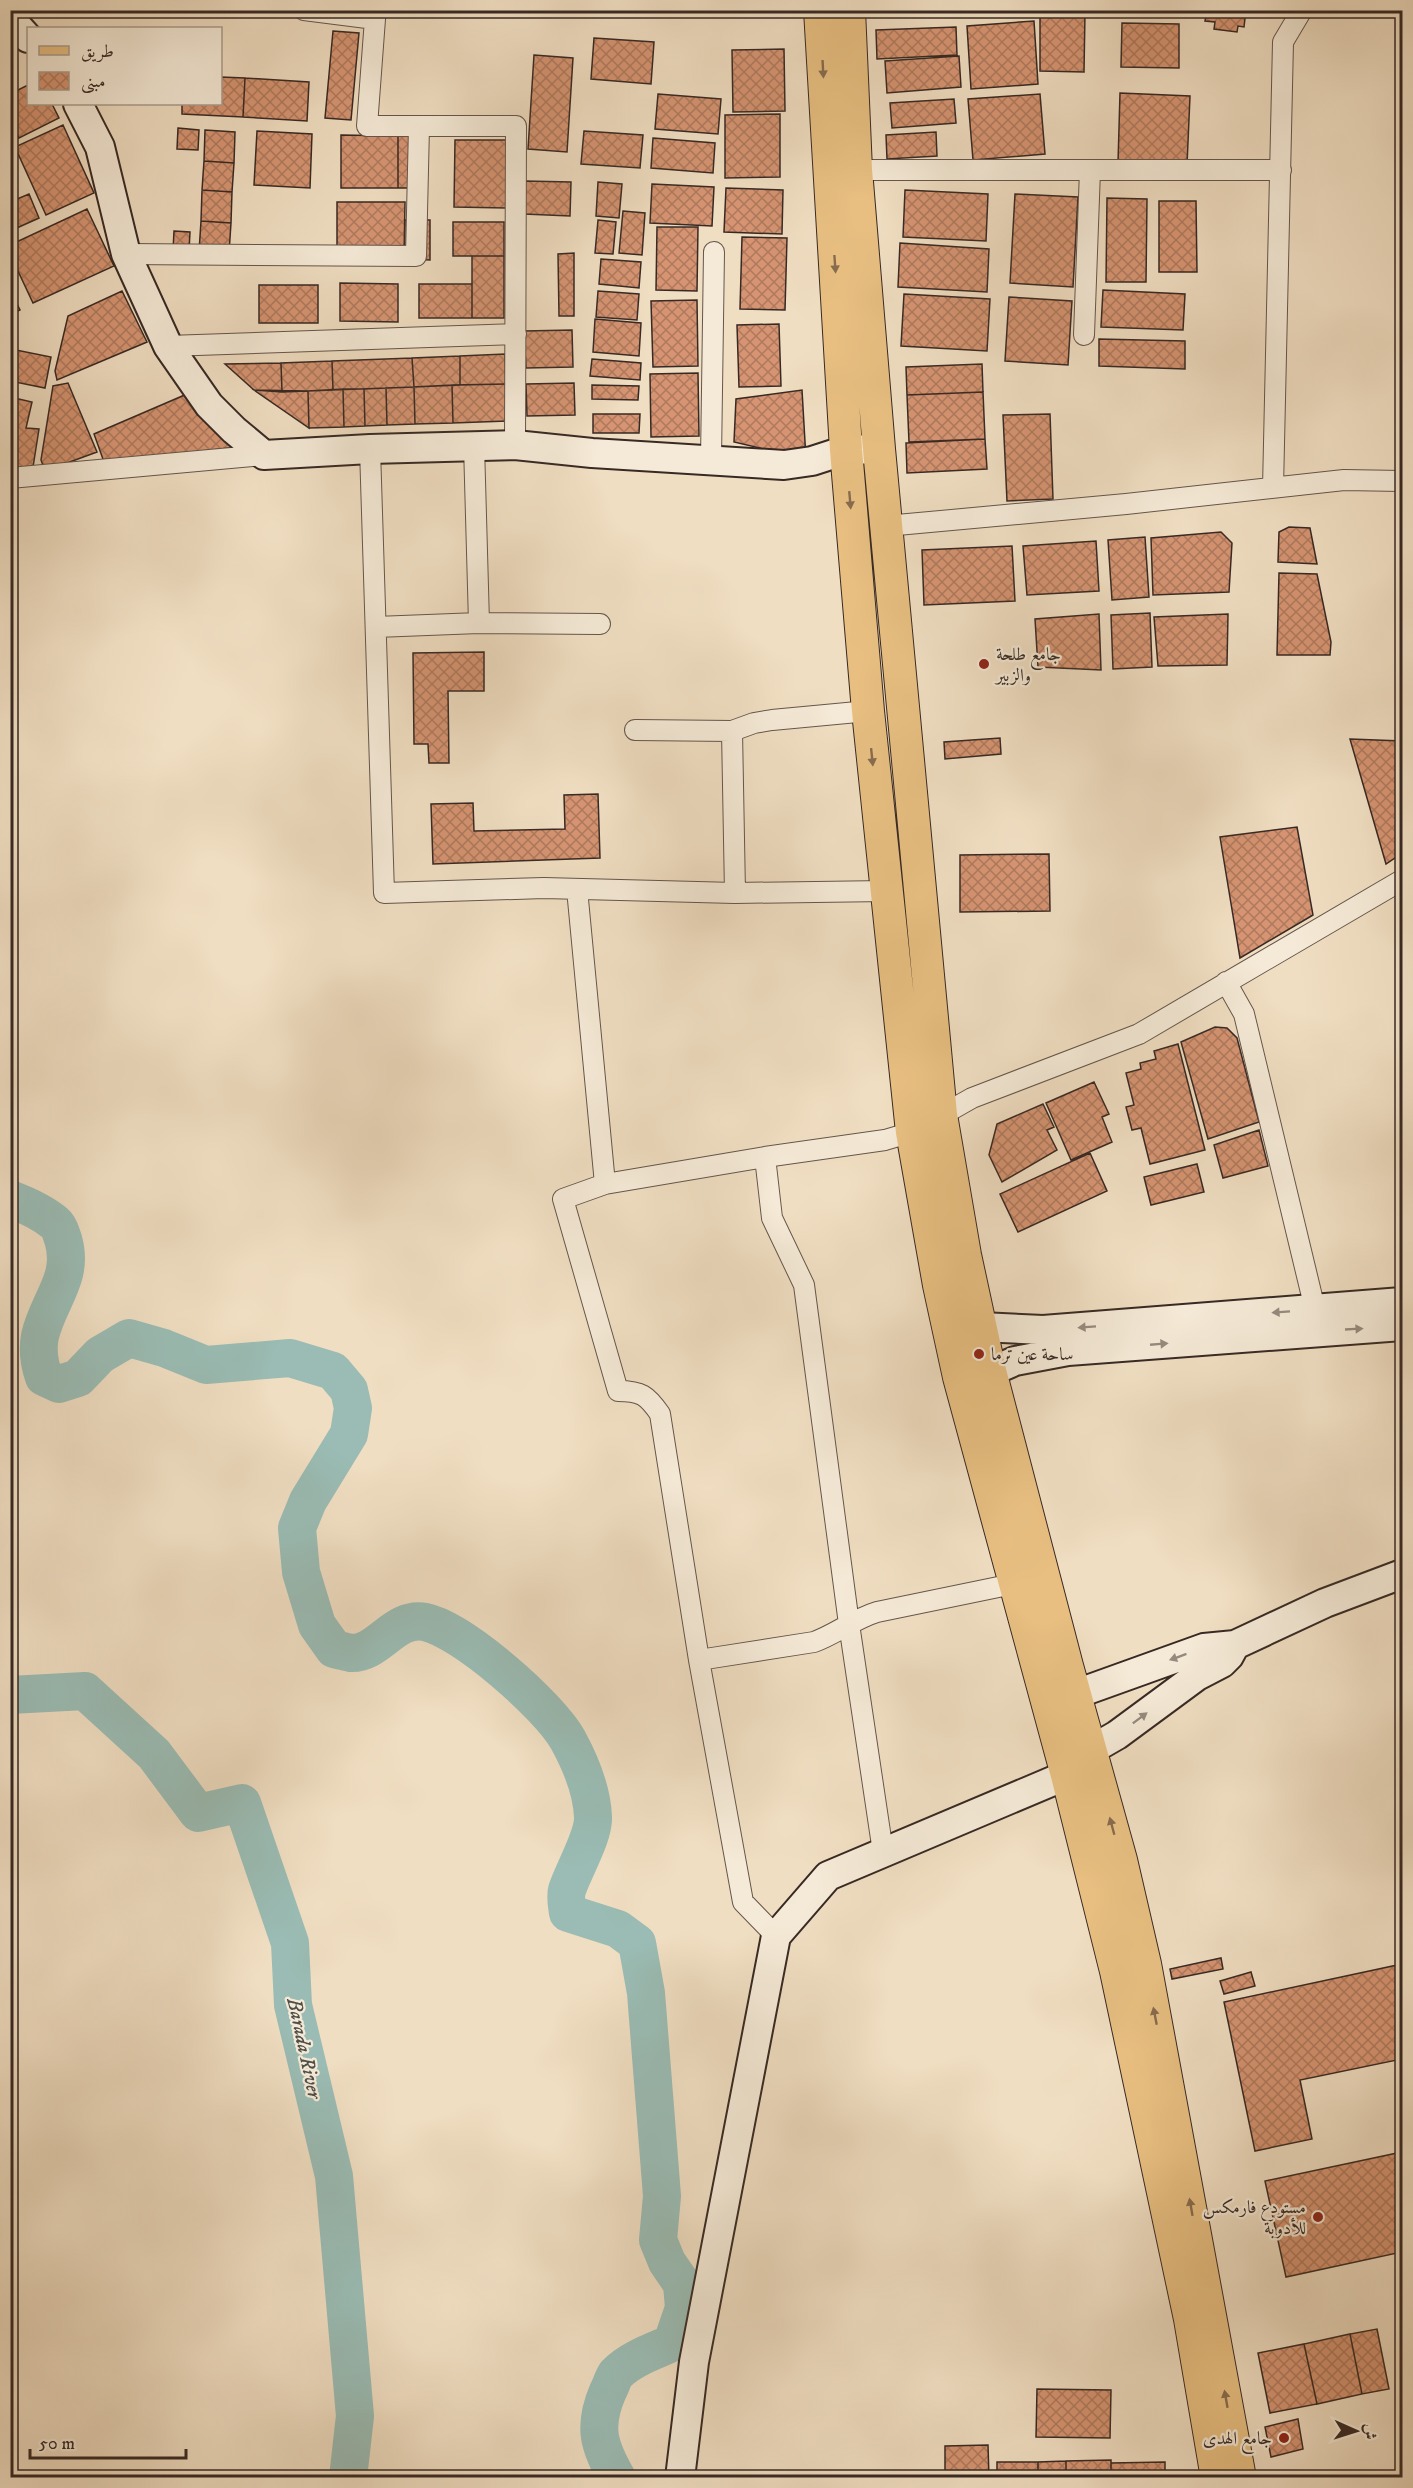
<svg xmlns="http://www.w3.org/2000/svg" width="1413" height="2488" font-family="'IM FELL DW Pica',Amiri,serif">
<defs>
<pattern id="building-cross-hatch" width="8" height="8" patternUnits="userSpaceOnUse" patternTransform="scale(1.5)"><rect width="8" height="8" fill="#d69472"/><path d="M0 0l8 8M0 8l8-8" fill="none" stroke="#ae795d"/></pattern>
</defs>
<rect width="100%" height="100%" fill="#f0dec2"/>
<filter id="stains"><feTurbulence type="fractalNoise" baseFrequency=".00333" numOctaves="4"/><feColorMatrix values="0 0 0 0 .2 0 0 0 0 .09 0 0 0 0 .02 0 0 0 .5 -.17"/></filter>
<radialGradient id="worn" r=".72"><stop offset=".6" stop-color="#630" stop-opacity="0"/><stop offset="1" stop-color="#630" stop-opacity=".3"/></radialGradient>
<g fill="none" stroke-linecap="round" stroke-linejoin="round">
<path stroke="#9abcb4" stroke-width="38" d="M10,1199C26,1205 42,1212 55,1223C60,1227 61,1234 63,1239C75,1278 48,1300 40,1336C37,1351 39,1363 44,1377L59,1384L78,1378L100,1355L129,1338L164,1348L206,1365L290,1358L333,1371L349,1390L353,1408L349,1434L308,1501L297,1528L301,1572L317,1625L334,1649C339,1650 346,1652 351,1653C379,1654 394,1616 425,1622C463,1630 549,1706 568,1740C580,1762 592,1791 593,1817C594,1836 573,1871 567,1890C565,1897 567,1906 568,1913L618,1929L637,1943L646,1993L662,2196L658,2240L667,2262L682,2284L684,2308L672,2343C654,2351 630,2359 616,2374C613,2378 611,2386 608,2391C593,2426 598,2445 617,2478
M10,1695L85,1691L154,1754L198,1813L242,1803L290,1943L293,2005L334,2176L355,2416L348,2478"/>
</g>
<path fill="url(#building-cross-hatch)" stroke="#372924" stroke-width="1.5" d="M876,10H957V12L877,15Z
M968,10H1033L1034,12L969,17Z
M1123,10H1154V15Z
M1207,10H1246L1244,27L1238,26L1237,32L1214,29L1215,22L1205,21Z
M1040,12L1085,13L1084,72L1040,71Z
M1034,21L1038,84L971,89L967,26Z
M1122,23L1179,24V68L1121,67Z
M956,27L957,55L877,59L876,30Z
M333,31L359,33L351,120L325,118Z
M594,38L654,42L651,84L591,79Z
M784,49L785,111L733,112L732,50Z
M534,55L573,58L567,152L528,149Z
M959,56L961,87L887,93L885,61Z
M220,77L245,78L243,117L182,114V104H220Z
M245,78L309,82L307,121L243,117Z
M28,85V104H52L59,118L19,138L10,120V94Z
M1120,93L1190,96L1187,165L1118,163Z
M658,94L721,99L718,134L655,129Z
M1040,94L1045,154L973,160L968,99Z
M954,99L956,123L892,128L890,103Z
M780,114V177L725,178V115Z
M10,120L19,138L10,142Z
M63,125L94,193L46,215L15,147Z
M178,128L199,130L198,150L177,149Z
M205,130L235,132L234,163L204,161Z
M257,131L312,134L310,188L254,185Z
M584,131L643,135L640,168L581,164Z
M936,132L937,156L887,159L886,135Z
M341,135L398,136V188H341Z
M398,136H423V188H398Z
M653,138L715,143L713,173L651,168Z
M455,140H507L506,208L454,207Z
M204,161L234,163L232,192L202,190Z
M525,181L571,182L570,216L524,214Z
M598,182L622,184L619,218L596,216Z
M652,184L714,187L712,226L650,223Z
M726,188L783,190L782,234L724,232Z
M202,190L232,192L231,223L201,221Z
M905,190L988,194L986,241L903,237Z
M29,194L39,218L10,231V202Z
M1015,194L1078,197L1073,287L1010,283Z
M1107,198L1147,199L1146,282H1106Z
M1159,201H1196L1197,272H1159Z
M337,202H405L404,259H337Z
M87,209L114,266L33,303L10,254V245Z
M623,211L645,213L642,255L619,253Z
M405,220H430V260L404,259Z
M598,220L616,222L613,254L595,253Z
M201,221L231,223L229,253L199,252Z
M453,222H504V256H453Z
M657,227H698L697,291L656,290Z
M174,231L190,232L189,251H173Z
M742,237L787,238L785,310L740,309Z
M900,243L989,249L987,292L898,287Z
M574,253V316H559L558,254Z
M472,256H504V318H472Z
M601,259L641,262L639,288L599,284Z
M340,283L398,284V322L340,321Z
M419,284H472V318H419Z
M259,285H318V323H259Z
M10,290L20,310L10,315Z
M1103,290L1185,294L1183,330L1101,327Z
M122,291L147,342L57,380L55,371L68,316Z
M598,291L639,294L637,320L596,317Z
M904,294L990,299L987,351L901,346Z
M1009,297L1072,301L1068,365L1005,361Z
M697,300L698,366L653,367L651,301Z
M595,319L641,323L639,356L593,352Z
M779,324L781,386L739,387L737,325Z
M572,330L573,367L526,368L524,331Z
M1099,339L1185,341V369L1099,366Z
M11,349L51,357L45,388L10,381Z
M505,354L506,384L460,385V356Z
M460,356V385L414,387L412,358Z
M412,358L414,387L333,390L332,361Z
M592,359L641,363L640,380L590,376Z
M332,361L333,390L282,392L281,363Z
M281,363L282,392L254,390L225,364Z
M982,364L983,392L907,395L906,367Z
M698,373L699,436L651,437L650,374Z
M68,383L97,452L45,471L41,460L53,386Z
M574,383L575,415L527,416L526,384Z
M506,384L507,421L453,423L452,385Z
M452,385L453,423L415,424L414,387Z
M592,385L639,386L638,400L592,399Z
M414,387L415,424L387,425L386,388Z
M386,388L387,425L365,426L364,389Z
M343,389L344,427L309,428L308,391Z
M343,389H364L365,426L344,427Z
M254,390L308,391L309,428Z
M802,390L806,459L734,442L736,399Z
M983,392L985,439L909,442L907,395Z
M187,394L238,447L104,462L94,434Z
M10,397L32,402L26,428L39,429L33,467L10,469Z
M593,414H640L639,433H593Z
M1050,414L1053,499L1007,501L1003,415Z
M985,439L987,469L907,473L906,443Z
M1289,527L1310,528L1317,564L1278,562L1279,532Z
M1221,532L1232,543L1229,592L1153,595L1151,538Z
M1145,537L1149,597L1112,600L1108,540Z
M1096,541L1099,591L1027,595L1023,546Z
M1012,546L1015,601L924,605L922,550Z
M1279,573L1317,574L1331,642L1330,655H1277Z
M1150,613L1152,667L1113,669L1111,615Z
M1099,614L1101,670L1038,667L1035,619Z
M1228,614L1227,665L1158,666L1154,617Z
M484,652V691H448L449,763H429L428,744H414L413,653Z
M1000,738L1001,754L945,759L944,742Z
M1350,739L1402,741V853L1386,864Z
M598,794L600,858L433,864L431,804L473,803L474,831L565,829L564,795Z
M1297,827L1313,915L1240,958L1220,837Z
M1049,854L1050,911L960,912V855Z
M1215,1027L1227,1028L1237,1038L1259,1122L1208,1139L1181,1042Z
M1178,1044L1205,1150L1150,1164L1141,1128L1132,1130L1126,1107L1134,1105L1126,1073L1141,1069L1140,1063L1156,1059L1154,1051Z
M1094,1082L1109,1114L1102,1117L1112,1142L1071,1160L1046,1103Z
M1043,1104L1054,1127L1047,1130L1057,1150L1002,1182L989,1155L997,1124Z
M1259,1130L1268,1166L1223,1178L1214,1145Z
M1090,1153L1107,1191L1018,1232L1000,1194Z
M1197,1164L1204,1192L1151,1205L1144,1177Z
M1221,1958L1223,1969L1172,1979L1170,1969Z
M1402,1964V2059L1300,2080L1312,2139L1255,2151L1224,2002Z
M1251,1972L1255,1986L1224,1994L1220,1981Z
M1402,2152V2252L1286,2277L1265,2181Z
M1377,2329L1389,2389L1362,2394L1350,2334Z
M1350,2334L1362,2394L1317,2404L1304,2344Z
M1304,2344L1317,2404L1270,2413L1258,2353Z
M1037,2389L1111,2390L1110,2438L1036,2437Z
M1298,2419L1303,2449L1271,2457L1265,2427Z
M988,2445L989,2478H945V2446Z
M1111,2460V2478H1066V2461Z
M1066,2461V2478H1038V2462Z
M997,2462H1038V2478H997Z
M1165,2462V2478H1111V2463Z"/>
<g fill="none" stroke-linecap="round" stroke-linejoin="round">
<defs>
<path id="street" d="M304,10L375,19L367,126H516L515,445
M846,170H1281
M126,254L416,256L419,127
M1084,335L1090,170
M168,346L516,334
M474,445L479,623
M370,449L384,893L544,888L735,893L886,891
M711,459L714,252
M10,478L264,455
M1273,488L1283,42L1302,10
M886,526L1126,504L1344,480L1402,481
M376,627L479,623L600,624
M635,730L732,731L754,723L772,720L868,711
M732,731L735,893
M577,889L605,1184
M1226,982L1244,1014L1315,1309
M765,1157L772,1218L804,1285L849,1624L883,1852
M699,1660L814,1642C836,1634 854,1619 877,1612L1013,1584
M776,1936L743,1902L699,1660L660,1414C647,1395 641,1391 618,1391L563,1199L605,1184L765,1157L885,1140L912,1132L972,1098L1139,1034L1402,880"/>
<path id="secondary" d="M10,18L28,38
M78,104L100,147L126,254L168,346L209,405L234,430L264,455L370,449L515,445L592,453L784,465L812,461L846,450L879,449
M959,1331L981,1327L1043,1330L1402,1302
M970,1378L983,1375L1015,1361L1068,1351L1402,1326
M1076,1694L1204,1648L1235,1645L1325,1603L1402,1574
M1091,1750L1117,1735L1197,1676L1222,1663L1229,1656L1235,1645
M680,2478L694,2362L776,1936L828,1876L1067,1775"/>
<path id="primary" d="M820,10L846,450L868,711L912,1132L939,1285L959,1377L1067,1775L1116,1971L1190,2319L1217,2478
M849,10L856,170L879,449L941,1115L965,1255L990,1371L1067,1666L1121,1860L1145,1964L1240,2478"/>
</defs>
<use href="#street" stroke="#65564c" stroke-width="22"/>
<use href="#secondary" stroke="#372924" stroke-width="32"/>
<use href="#primary" stroke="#372924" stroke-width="34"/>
<use href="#street" stroke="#f5ead7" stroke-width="20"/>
<use href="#secondary" stroke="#f5ead7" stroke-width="28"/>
<use href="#primary" stroke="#e8bf81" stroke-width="32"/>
</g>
<defs><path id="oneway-solid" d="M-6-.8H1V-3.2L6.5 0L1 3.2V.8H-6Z" transform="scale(1.5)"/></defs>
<g fill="#876c4e">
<use href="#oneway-solid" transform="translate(823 69) rotate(87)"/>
<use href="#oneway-solid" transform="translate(835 264) rotate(86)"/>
<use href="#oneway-solid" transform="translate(850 500) rotate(85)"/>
<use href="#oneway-solid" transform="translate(872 757) rotate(84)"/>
<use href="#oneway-solid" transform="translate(1112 1826) rotate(-105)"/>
<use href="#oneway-solid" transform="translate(1155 2016) rotate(-101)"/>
<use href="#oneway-solid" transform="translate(1191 2207) rotate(-100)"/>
<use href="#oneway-solid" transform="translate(1226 2399) rotate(-100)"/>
</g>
<g fill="#968a7e">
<use href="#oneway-solid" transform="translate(1281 1312) rotate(176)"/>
<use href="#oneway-solid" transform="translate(1087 1327) rotate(176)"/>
<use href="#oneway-solid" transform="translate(1354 1329) rotate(-3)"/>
<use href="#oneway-solid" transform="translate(1159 1344) rotate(-5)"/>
<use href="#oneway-solid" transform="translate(1178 1657) rotate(160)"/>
<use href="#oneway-solid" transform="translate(1140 1718) rotate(-37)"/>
</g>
<g fill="#8f2418" stroke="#f5ead7" stroke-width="2">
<circle cx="984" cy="664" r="6"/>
<circle cx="979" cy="1354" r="6"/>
<circle cx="1318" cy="2217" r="6"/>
<circle cx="1284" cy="2438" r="6"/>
</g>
<g text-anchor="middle" stroke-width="4.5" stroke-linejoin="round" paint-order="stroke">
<g font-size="18" fill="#372924" stroke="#f5ead7" text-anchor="start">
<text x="996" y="660">جامع طلحة<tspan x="996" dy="21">والزبير</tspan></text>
<text x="991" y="1360">ساحة عين ترما</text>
<text x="1306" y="2213" text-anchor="end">مستودع فارمكس<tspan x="1306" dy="21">للأدوبة</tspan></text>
<text x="1272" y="2444" text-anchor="end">جامع الهدى</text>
</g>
<g font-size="20" font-style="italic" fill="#504e48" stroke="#f5ead7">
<text transform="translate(305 2048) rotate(78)" y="7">Barada River</text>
</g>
</g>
<rect width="1413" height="2488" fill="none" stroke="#f0dec2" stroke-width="36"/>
<rect x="12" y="12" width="1389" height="2464" fill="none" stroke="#372924" stroke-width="3"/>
<rect x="18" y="18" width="1377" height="2452" fill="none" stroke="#372924" stroke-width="1.5"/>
<rect x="27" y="27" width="195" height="78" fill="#f5ead7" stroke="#a99d8f" stroke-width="1.5"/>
<rect x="39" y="46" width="30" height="9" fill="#e8bf81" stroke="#a99d8f" stroke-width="1.5"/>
<text x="81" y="57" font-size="18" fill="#372924">طريق</text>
<rect x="39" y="72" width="30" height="18" fill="url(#building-cross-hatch)" stroke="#a99d8f" stroke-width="1.5"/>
<text x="81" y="87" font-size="18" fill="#372924">مبنى</text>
<g transform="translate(1356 2431) rotate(93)" stroke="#f5ead7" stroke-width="4.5" paint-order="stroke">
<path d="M0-4.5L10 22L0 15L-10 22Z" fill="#372924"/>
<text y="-9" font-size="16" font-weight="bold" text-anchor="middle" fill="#372924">ش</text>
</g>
<path d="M30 2449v9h156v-9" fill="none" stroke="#372924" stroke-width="3"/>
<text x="39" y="2449" font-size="18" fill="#372924" stroke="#f5ead7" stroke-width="4.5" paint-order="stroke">50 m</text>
<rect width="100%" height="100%" filter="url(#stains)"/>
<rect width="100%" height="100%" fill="url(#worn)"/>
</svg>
